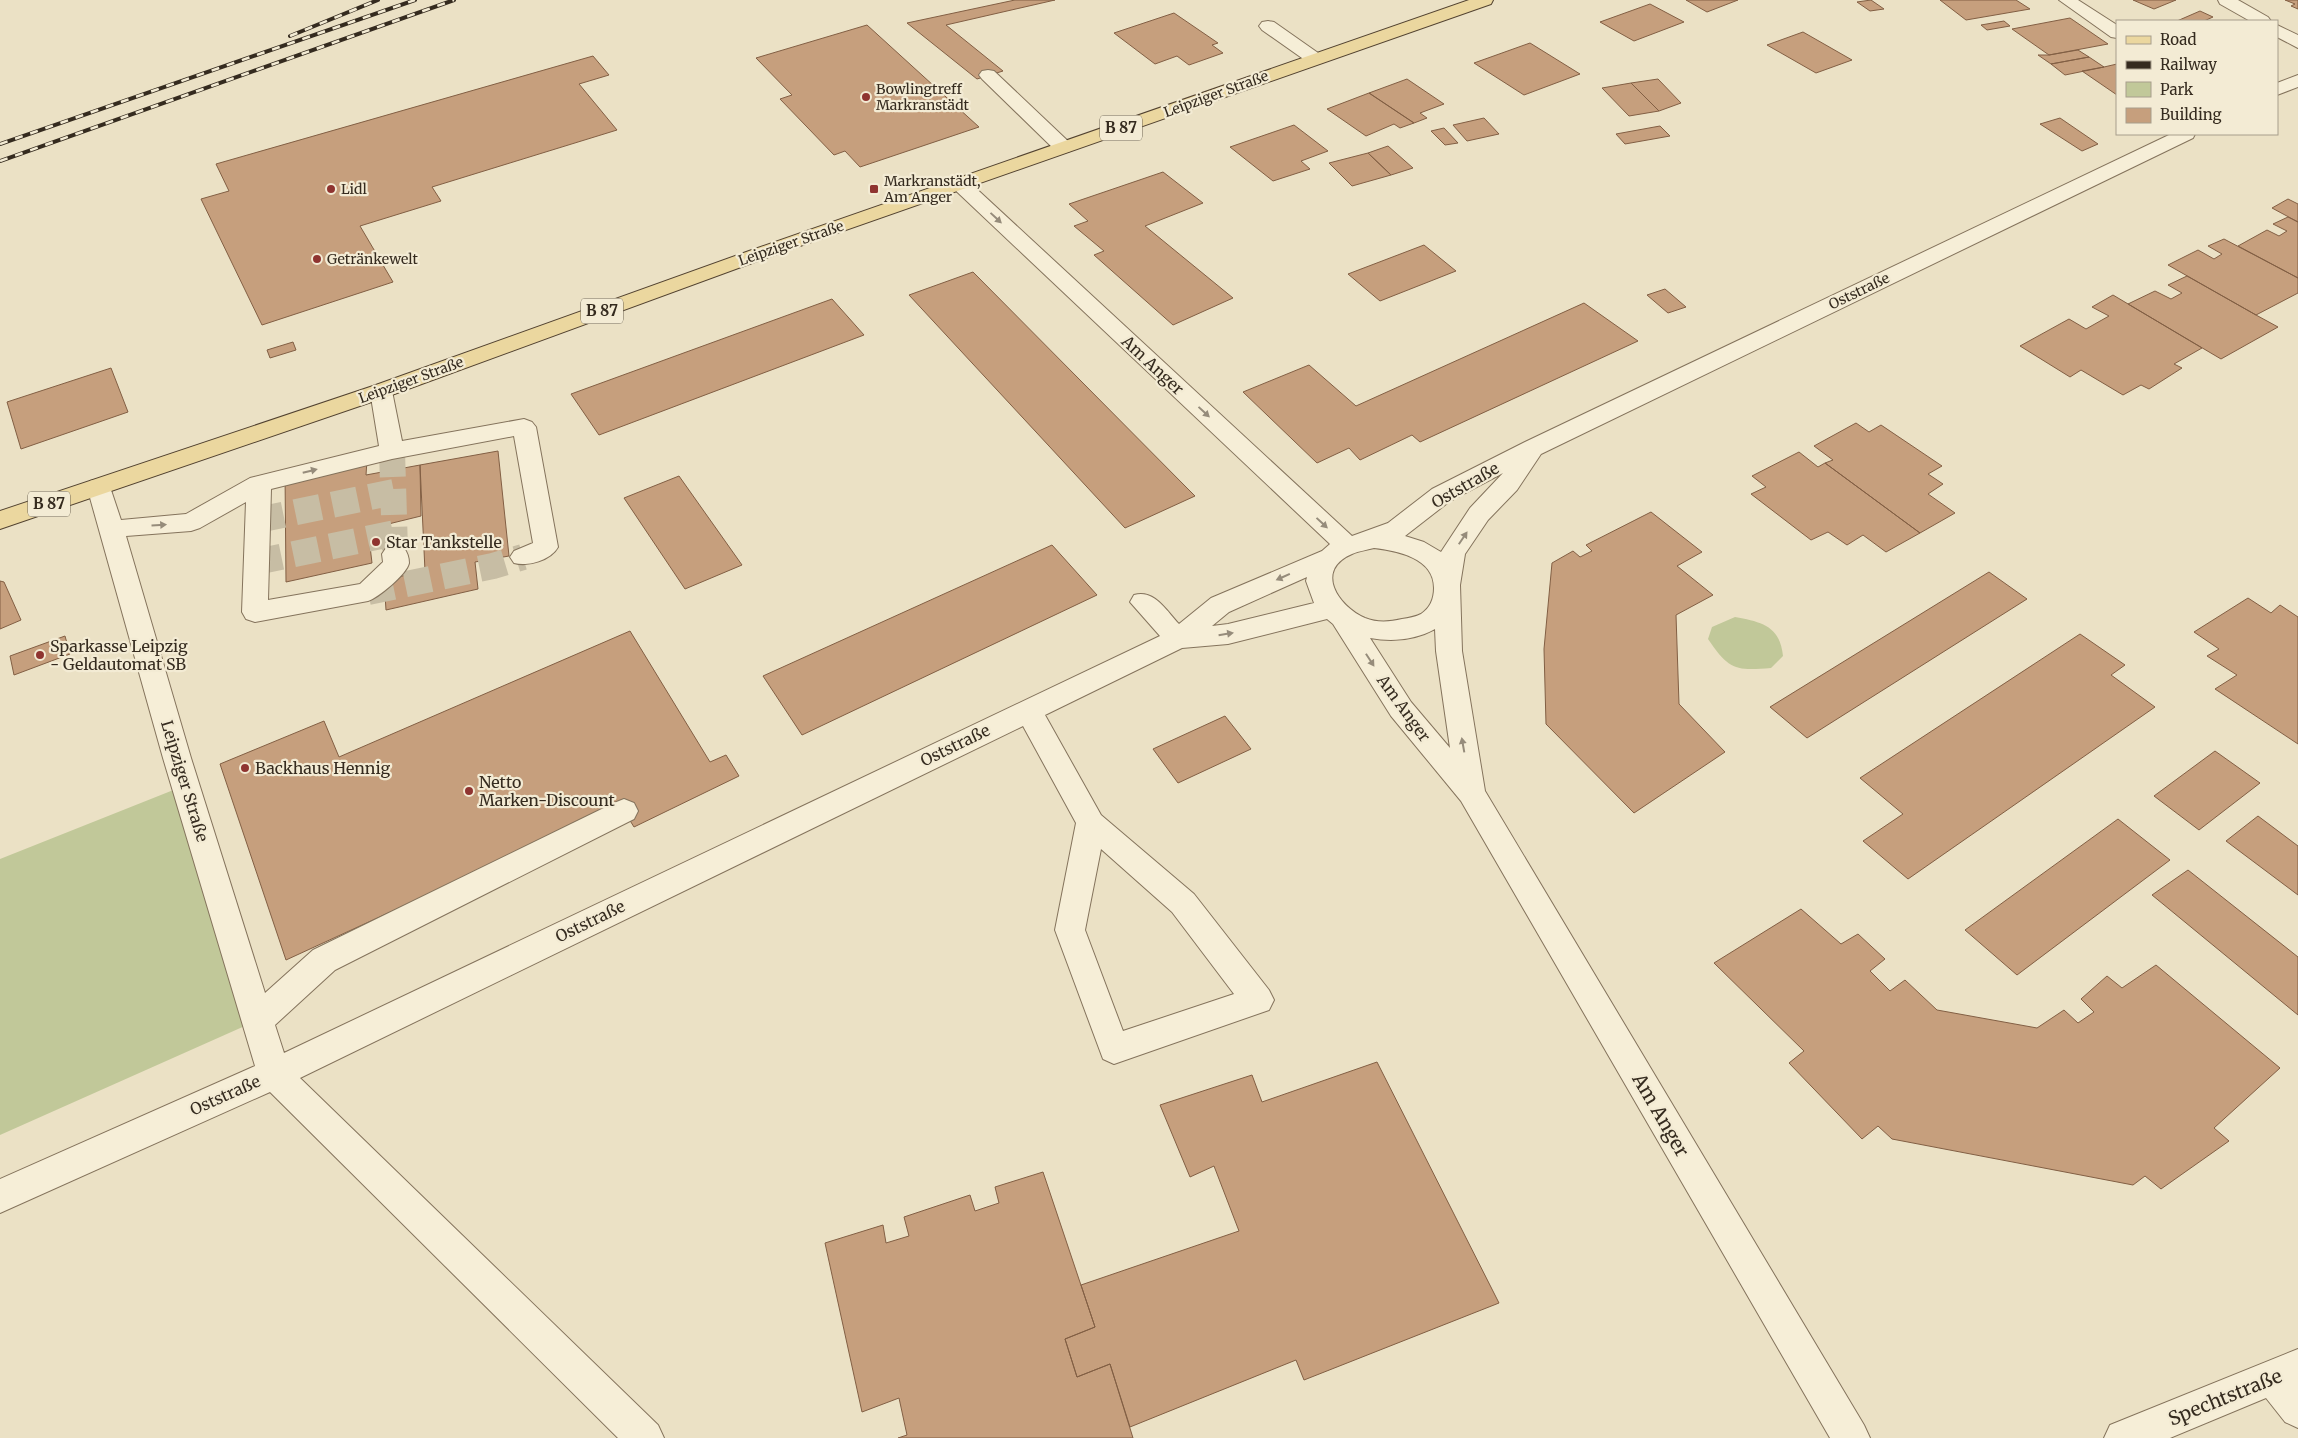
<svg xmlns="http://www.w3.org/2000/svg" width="2298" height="1438" font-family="Merriweather,serif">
<rect width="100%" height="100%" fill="#ebe1c5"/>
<path fill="#c1c899" d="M1735,617C1762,622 1780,626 1783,656L1771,668C1736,671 1729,670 1708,639L1712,627Z
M186,785L258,1020L0,1135V859Z"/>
<path fill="#c69f7d" stroke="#825f44" d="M1015,0H1055L946,25L1003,71L977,79L907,23Z
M1686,0H1738L1707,12Z
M1871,0L1884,9L1870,11L1857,2Z
M1940,0H2016L2030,9L1966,20Z
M2133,0H2176L2154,9Z
M2285,0H2298V9L2291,6L2295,4Z
M1650,4L1684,22L1634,41L1600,22Z
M2200,11L2213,17L2204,21H2177Z
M1174,13L1218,43L1212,45L1223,53L1189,65L1177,56L1155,64L1114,33Z
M2070,18L2108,44L2049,55L2012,29Z
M2004,21L2010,26L1987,30L1981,25Z
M867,25L979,127L860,167L845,151L834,155L780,99L792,95L756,58Z
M1803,32L1852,60L1816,73L1767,45Z
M1530,43L1580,74L1524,95L1474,63Z
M2078,50L2089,57L2051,64L2038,55H2049Z
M593,56L609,75L579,84L617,130L432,187L441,201L360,226L393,282L262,325L201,199L229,191L216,164Z
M2089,57L2104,67L2065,75L2051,64Z
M2117,64V95L2082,71L2104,67Z
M1407,79L1444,104L1420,113L1427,118L1414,123L1369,93Z
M1658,79L1681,103L1659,111L1631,83Z
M1631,83L1659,111L1629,116L1602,88Z
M1369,93L1414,123L1400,128L1394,124L1366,136L1327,109Z
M1484,118L1499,134L1467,141L1453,125Z
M2060,118L2098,144L2082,151L2040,124Z
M1294,125L1328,151L1301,161L1310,169L1273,181L1230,147Z
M1660,126L1670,136L1625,144L1616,134Z
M1444,128L1458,143L1445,145L1431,131Z
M1388,146L1413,168L1391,175L1368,153Z
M1368,153L1391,175L1352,186L1329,163Z
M1163,172L1203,203L1145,226L1233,298L1173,325L1094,255L1104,251L1074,226L1088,221L1069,204Z
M2288,199L2298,204V222L2272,208Z
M2288,217L2298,222V278L2238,246L2267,230L2279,236L2287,231L2273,224Z
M2224,239L2298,278V293L2256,315L2168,265L2198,250L2214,259L2222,254L2208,246Z
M1424,245L1456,271L1380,301L1348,274Z
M973,272L1187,488L1195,496L1125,528L909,295Z
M2187,276L2256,315L2278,327L2221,359L2128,304L2155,291L2171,299L2182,293L2168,285Z
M1665,289L1686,307L1668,313L1647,295Z
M2113,295L2202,348L2174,364L2182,368L2149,389L2141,385L2123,395L2081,370L2070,377L2020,346L2069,319L2086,329L2109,316L2092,307Z
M832,299L864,335L599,435L571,394Z
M1584,303L1638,341L1420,442L1412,435L1360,460L1349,448L1317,463L1243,392L1309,365L1356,406Z
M293,342L296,350L270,358L267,350Z
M111,368L128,412L21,449L7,402Z
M1856,423L1869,432L1881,425L1942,466L1928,474L1943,484L1928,494L1955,513L1920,533L1825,463L1833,460L1814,446Z
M498,451L509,556L475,562L478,589L386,610L384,580L425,571L420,465Z
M1799,452L1818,467L1825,463L1920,533L1886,552L1863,535L1847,545L1828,532L1811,540L1751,494L1766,487L1752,476Z
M367,460L366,475L420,465L421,516L368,529L372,563L286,582L285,472Z
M679,476L742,565L685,589L624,498Z
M1651,512L1702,552L1677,566L1713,595L1676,615L1679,704L1725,752L1634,813L1546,724L1544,649L1552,563L1573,551L1580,557L1592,551L1586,545Z
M1052,545L1097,595L802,735L763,676Z
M1989,572L2027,599L1807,738L1770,707Z
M0,581L4,582L21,620L0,629Z
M2248,598L2271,613L2280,605L2298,617V744L2215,689L2237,675L2207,656L2219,649L2194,632Z
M630,631L710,762L726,755L739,776L634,827L621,806L286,960L220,764L324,721L339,757Z
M2080,634L2125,665L2111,675L2155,707L1908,879L1863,841L1903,814L1860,778Z
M65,636L70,654L14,675L10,656Z
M1225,716L1251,749L1178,783L1153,749Z
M2215,751L2260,783L2199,830L2154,796Z
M2258,816L2298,846V895L2226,841Z
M2118,819L2170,860L2017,975L1965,930Z
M2188,870L2298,957V1015L2152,895Z
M1801,909L1841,944L1858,934L1885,959L1870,971L1890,991L1905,980L1937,1010L2037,1028L2064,1010L2078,1023L2094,1012L2081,999L2107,976L2122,988L2156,965L2280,1068L2214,1128L2229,1141L2161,1189L2145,1176L2133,1185L1892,1139L1878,1126L1862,1139L1789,1063L1804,1051L1714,963Z
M1377,1062L1499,1303L1304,1380L1296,1360L1130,1427L1110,1364L1077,1377L1065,1339L1095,1327L1081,1285L1239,1231L1214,1166L1190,1177L1160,1105L1252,1075L1262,1102Z
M1043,1172L1095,1327L1065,1339L1077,1377L1110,1364L1133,1438H898L907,1435L899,1398L862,1412L825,1243L883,1225L886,1243L909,1236L904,1217L970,1195L975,1211L999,1203L995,1187Z"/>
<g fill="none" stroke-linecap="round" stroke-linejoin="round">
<path stroke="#c7bda4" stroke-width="26" stroke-dasharray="26 12" stroke-linecap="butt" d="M392,451L395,550
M258,520L394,492
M256,562L395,533
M368,592L493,566L523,557"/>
<defs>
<path id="minor" d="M2059,0H2078L2117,25V38L2111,37Z
M2218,0H2238L2268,17L2271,21H2250L2220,4Z
M1268,21L1274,22L1321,55L1324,59L1321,63H1309L1262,30L1259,26L1262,22Z
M2277,25L2298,35V48L2277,37Z
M988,70L994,71L1070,143L1073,147L1070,151L1063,153L1056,151L982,79L979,75L982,71Z
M2298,75V87L2277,95V83Z
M2171,134H2195L2193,138L1541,454L1517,490L1488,520L1465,554L1460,585L1462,651L1485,791L1864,1425L1870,1438H1830L1461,801L1391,716L1333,624L1327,619L1228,644L1182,648L1045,715L1101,815L1194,894L1269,990L1274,1000L1269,1010L1114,1064L1103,1059L1055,930L1076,823L1023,726L300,1078L658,1425L664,1438H618L270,1092L0,1213V1179L255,1066L163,758L87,487L90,481L99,479L108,481L121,520L186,514L250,478L379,446L370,391L373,386L381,384L389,386L392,391L402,441L524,419L532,422L536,427L558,547C551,560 528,567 514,563L510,557L514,551L533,543L514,436L392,459L271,489L268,600L360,584L383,562L382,554L386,548L395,545L404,548C407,552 409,557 409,563C407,574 378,598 368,601L255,622L246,619L242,612L246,502L200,528L191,531L126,536L191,758L265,993L313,950L614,803L624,799L634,803L638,811L634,819L335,970L275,1025L284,1053L1160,636L1130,602L1134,595C1154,589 1166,610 1179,624L1211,598L1322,551L1330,544L953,188L950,184L953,180L960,178L967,180L1352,536L1388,523L1432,489L1525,442ZM1503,473L1470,508L1441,552L1424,542L1405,536L1450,501ZM1374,548C1398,551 1434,558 1434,588C1434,599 1430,608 1421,614C1415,617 1409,618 1402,619C1390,622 1377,623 1365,618C1338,606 1314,570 1352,554C1359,551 1367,550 1374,548ZM1307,577L1306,581L1314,603L1228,624L1212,626L1229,612ZM1435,629L1436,651L1450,748L1411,702L1370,638C1392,642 1415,640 1435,629ZM1101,849L1172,912L1234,994L1123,1031L1085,930Z
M2298,1349V1428L2285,1422L2266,1398L2170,1438H2104L2110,1425Z"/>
<path id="major" d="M1469,0H1493L1491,4L763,259L389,396L0,529V511L373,386L749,251Z"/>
</defs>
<use href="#minor" stroke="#84735c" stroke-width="2"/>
<use href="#major" stroke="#524230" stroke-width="2"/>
<use href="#minor" fill="#f6eed7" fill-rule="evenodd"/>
<use href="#major" fill="#ebd79f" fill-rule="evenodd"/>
<defs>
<path id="rail" d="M290,36L378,0
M0,144L415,0
M0,161L454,0"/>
</defs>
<use href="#rail" stroke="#352b1f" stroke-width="4"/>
<use href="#rail" stroke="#f3ebd4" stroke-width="2.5" stroke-dasharray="8" stroke-linecap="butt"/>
</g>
<defs><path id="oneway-solid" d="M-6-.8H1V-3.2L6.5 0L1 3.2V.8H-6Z" transform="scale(1.25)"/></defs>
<g fill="#968c7b">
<use href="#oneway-solid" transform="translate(996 218) rotate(43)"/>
<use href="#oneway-solid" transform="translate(1204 412) rotate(43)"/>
<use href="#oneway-solid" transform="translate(310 471) rotate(-14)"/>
<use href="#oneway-solid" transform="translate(1322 523) rotate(43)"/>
<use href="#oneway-solid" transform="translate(159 525) rotate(-4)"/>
<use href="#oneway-solid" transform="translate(1463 538) rotate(-56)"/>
<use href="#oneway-solid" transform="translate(1283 577) rotate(156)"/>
<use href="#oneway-solid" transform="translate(1226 634) rotate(-9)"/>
<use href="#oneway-solid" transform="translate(1370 660) rotate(57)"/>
<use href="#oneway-solid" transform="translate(1463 745) rotate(-100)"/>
</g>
<g fill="#8f3430" stroke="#f3ebd4" stroke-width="2">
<circle cx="866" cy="97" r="5"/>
<circle cx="331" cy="189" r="5"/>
<rect x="869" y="184" width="10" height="10" rx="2.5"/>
<circle cx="317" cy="259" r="5"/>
<circle cx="376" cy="542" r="5"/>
<circle cx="40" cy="655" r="5"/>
<circle cx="245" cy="768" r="5"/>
<circle cx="469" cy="791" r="5"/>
</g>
<g text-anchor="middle" stroke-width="4.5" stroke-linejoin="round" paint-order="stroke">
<g font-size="14" fill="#352b1f" stroke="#f3ebd4" text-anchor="start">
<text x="876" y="94">Bowlingtreff<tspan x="876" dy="16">Markranstädt</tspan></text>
<text x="884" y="186">Markranstädt,<tspan x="884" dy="16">Am Anger</tspan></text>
<text x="341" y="194">Lidl</text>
<text x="327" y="264">Getränkewelt</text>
</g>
<g font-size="14" fill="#352b1f" stroke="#f3ebd4">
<text transform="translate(1216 94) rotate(-20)" y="5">Leipziger Straße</text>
<text transform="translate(791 243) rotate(-19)" y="5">Leipziger Straße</text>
<text transform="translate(1859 291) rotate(-26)" y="5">Oststraße</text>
<text transform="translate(411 380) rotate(-20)" y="5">Leipziger Straße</text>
</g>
<g fill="#f3ebd4" stroke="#6e6555" stroke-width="1">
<rect x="1100" y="115.5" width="42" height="25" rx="4"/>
<rect x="581" y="298.5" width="42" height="25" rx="4"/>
<rect x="28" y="491.5" width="42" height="25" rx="4"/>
</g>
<g font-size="15" font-weight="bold" fill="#352b1f">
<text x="1121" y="133">B 87</text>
<text x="602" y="316">B 87</text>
<text x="49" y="509">B 87</text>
</g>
<g font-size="16" fill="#352b1f" stroke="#f3ebd4">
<text transform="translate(1153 365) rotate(43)" y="6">Am Anger</text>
<text transform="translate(1465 485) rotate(-30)" y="6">Oststraße</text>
<text transform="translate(1404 708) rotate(54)" y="6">Am Anger</text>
<text transform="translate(955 745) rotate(-26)" y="6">Oststraße</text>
<text transform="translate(185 781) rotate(73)" y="6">Leipziger Straße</text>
<text transform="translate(590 921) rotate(-26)" y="6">Oststraße</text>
<text transform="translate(225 1095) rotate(-24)" y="6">Oststraße</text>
</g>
<g font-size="16" fill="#352b1f" stroke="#f3ebd4" text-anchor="start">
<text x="386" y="548">Star Tankstelle</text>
<text x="50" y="652">Sparkasse Leipzig<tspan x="50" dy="18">- Geldautomat SB</tspan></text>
<text x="255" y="774">Backhaus Hennig</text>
<text x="479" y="788">Netto<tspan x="479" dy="18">Marken-Discount</tspan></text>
</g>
<g font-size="19" fill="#352b1f" stroke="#f3ebd4">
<text transform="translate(1661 1115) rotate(60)" y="7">Am Anger</text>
<text transform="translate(2225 1397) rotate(-22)" y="7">Spechtstraße</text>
</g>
</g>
<rect x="2116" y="20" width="162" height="115" fill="#f3ebd4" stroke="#a79e8c"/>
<rect x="2126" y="36" width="25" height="8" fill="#ebd79f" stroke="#a79e8c"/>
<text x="2160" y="45" font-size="15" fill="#352b1f">Road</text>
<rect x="2126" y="61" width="25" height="8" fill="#352b1f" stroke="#a79e8c"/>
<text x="2160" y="70" font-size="15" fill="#352b1f">Railway</text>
<rect x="2126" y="82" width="25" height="15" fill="#c1c899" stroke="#a79e8c"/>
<text x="2160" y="95" font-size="15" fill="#352b1f">Park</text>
<rect x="2126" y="108" width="25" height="15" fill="#c69f7d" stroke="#a79e8c"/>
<text x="2160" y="120" font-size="15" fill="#352b1f">Building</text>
</svg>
